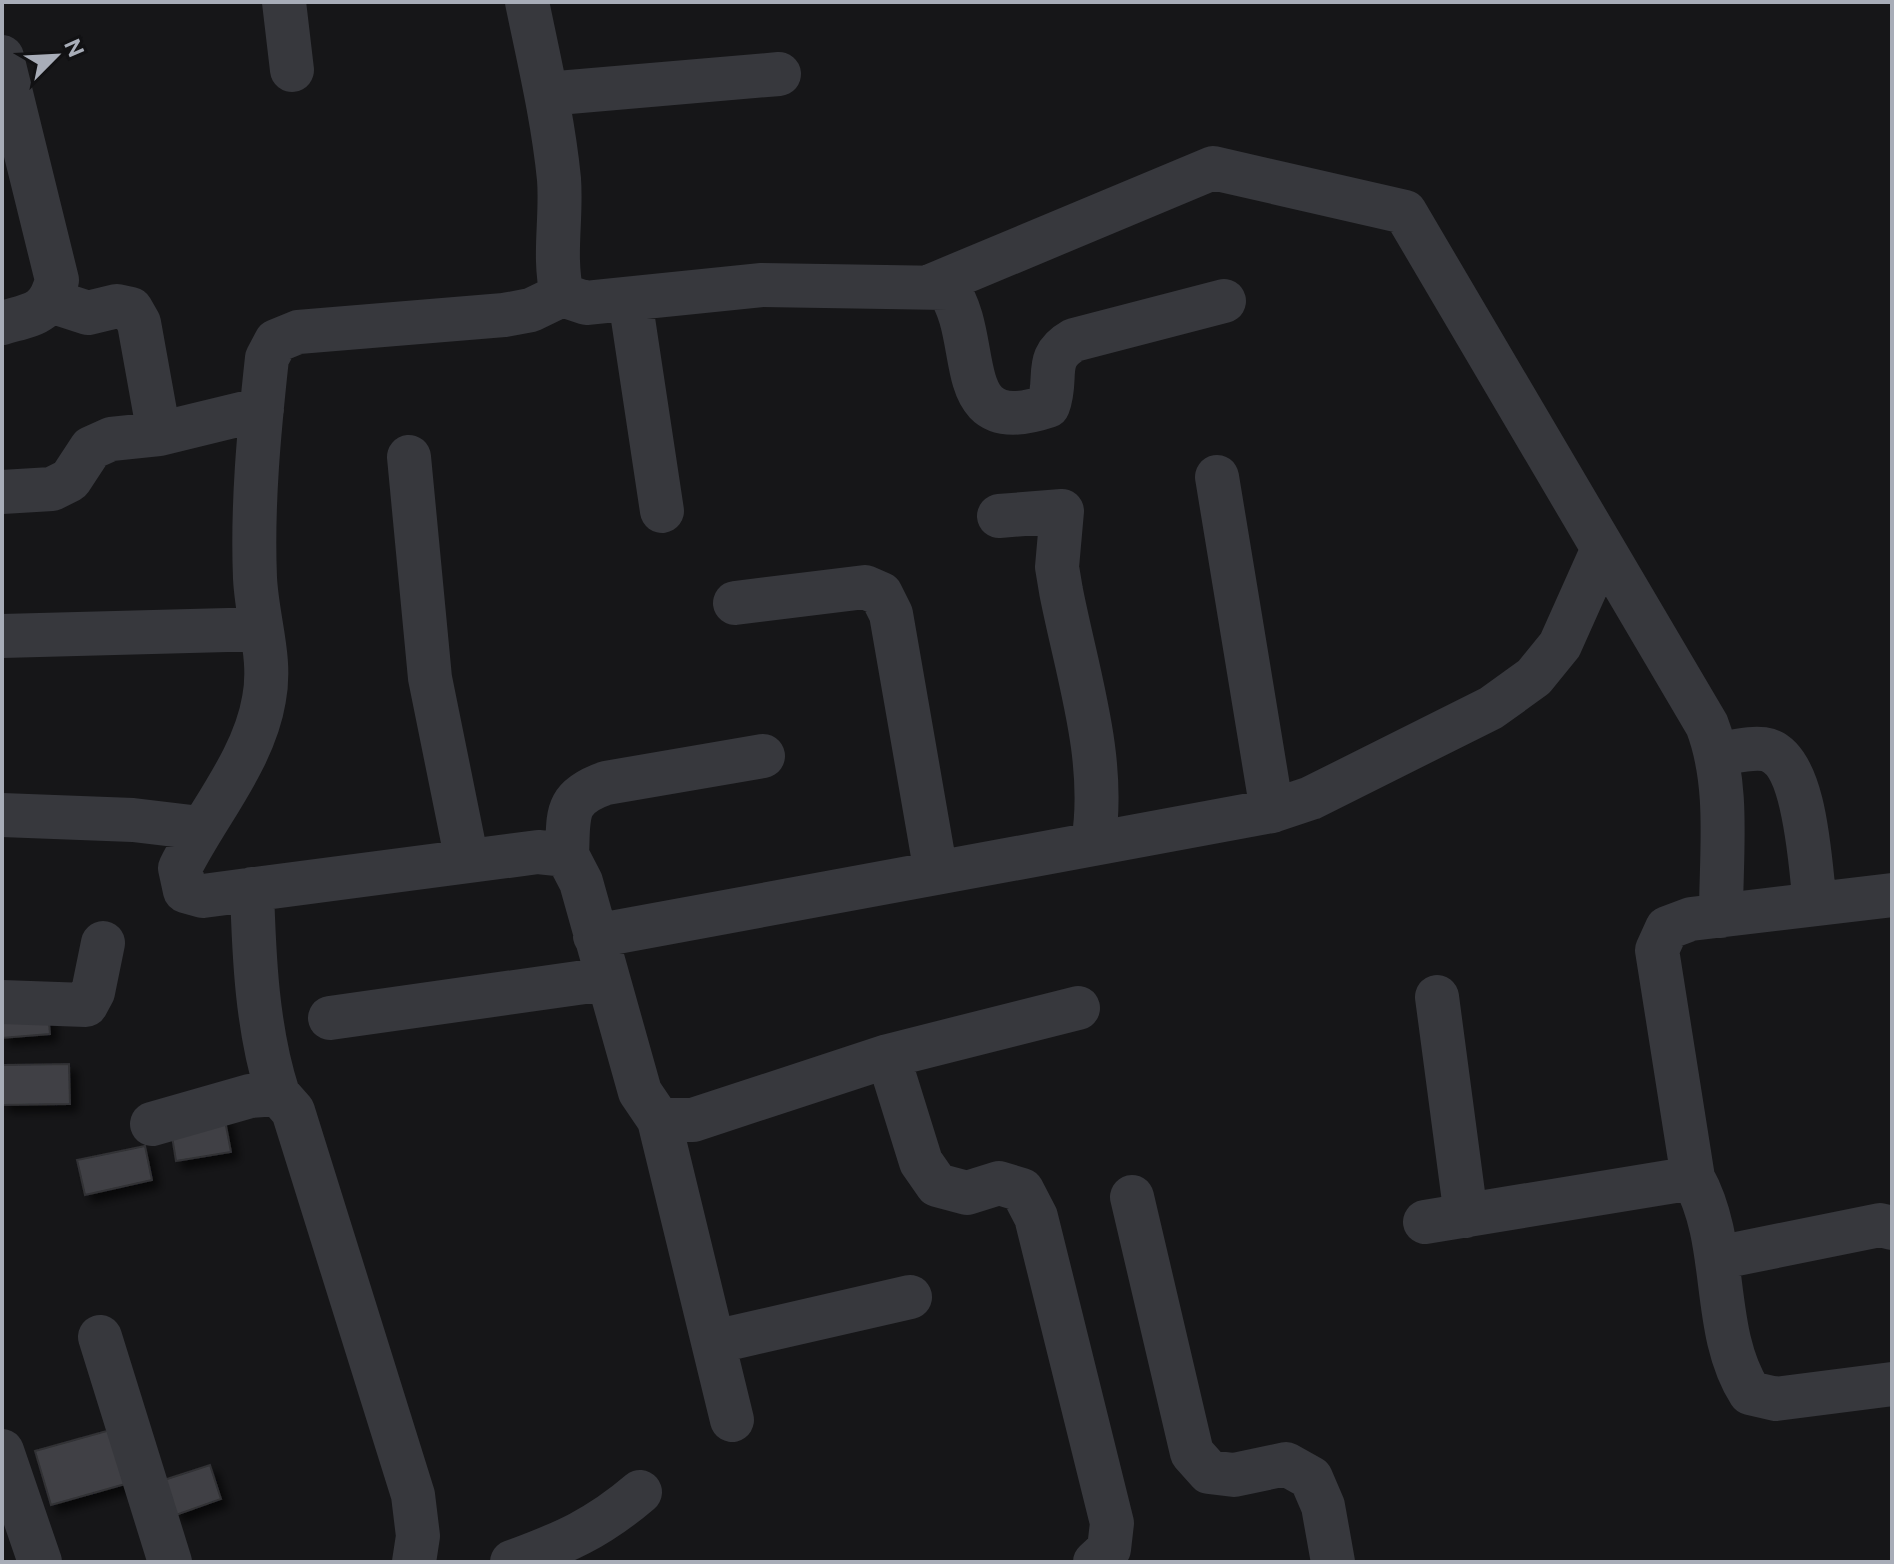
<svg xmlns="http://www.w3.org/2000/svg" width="1894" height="1564" font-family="'Public Sans',sans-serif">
<defs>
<filter id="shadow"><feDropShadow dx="7" dy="7" stdDeviation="4" flood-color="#0009"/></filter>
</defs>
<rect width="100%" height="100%" fill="#161618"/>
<path fill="#404145" stroke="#303034" stroke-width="2" filter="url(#shadow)" d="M48,1011L50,1034L2,1038V1015Z
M69,1064L70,1104L2,1105V1065Z
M224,1115L231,1152L176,1161L170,1124Z
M145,1146L152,1180L85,1195L77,1160Z
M121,1427L136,1481L51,1505L35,1451Z
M210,1465L221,1499L176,1515L164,1480Z"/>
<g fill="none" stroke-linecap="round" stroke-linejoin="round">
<path stroke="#37383d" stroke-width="44" d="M284,2L292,70
M527,2C539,60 553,119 559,179C562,219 553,255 562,295L586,303L762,285L947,288C985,340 947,440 1048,406C1059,377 1042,358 1074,340L1224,301
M2,57L57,280C48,315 33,314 2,323
M546,94L779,74
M933,285L1213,168L1405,212L1707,725C1730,785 1721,853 1721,916
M562,295L531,310L504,315L298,332L276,341L267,358C259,431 252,505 255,578C257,620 272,658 264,699C254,760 207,814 180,868L185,891L203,896L538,852L567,855L581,882L640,1092L659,1120H693L888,1056L1078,1008
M630,299L662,511
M51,301L88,313L117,306L131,309L139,323L159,434
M409,457L430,678L467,861
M1217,477L1272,811
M2,492L52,489L70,480L91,448L111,439L159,434L262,409
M999,516L1062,511L1057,567L1061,591C1077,673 1107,760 1093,843
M735,603L865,587L881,594L891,614L936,873
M2,636L261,629
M1718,754C1732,752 1755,746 1768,750C1807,763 1810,867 1815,904
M2,815L133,820L200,828
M567,855C569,815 563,798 606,783L763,756
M252,889C254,957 257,1029 278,1094
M595,936L1272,811L1311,798L1491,708L1534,677L1560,645L1602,551
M1437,997L1466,1216
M2,1002L86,1005L93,992L103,943
M330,1018L606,979
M888,1056L921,1162L937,1185L967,1193L999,1183L1022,1190L1036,1217L1112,1523L1109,1549L1095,1562
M659,1120L732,1420
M152,1124L250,1096L278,1094L293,1111L413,1495L418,1536L414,1562
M1693,1178L1657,950L1667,928L1691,919L1892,895
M1132,1197L1192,1453L1209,1472L1234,1475L1286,1464L1311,1478L1323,1506L1333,1562
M1425,1222L1693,1178C1730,1244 1710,1330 1750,1393L1776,1399L1892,1384
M1717,1258L1880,1225L1892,1228
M100,1337L170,1562
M714,1342L910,1297
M2,1451L40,1562
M512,1562C564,1543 598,1528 640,1492"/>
</g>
<rect width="1894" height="1564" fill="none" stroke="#a8adb8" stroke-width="8"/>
<g transform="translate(56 56) rotate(66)" stroke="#111113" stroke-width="6" paint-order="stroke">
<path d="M0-6L14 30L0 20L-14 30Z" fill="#a8adb8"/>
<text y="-12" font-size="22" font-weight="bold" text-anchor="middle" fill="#a8adb8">N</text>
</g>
</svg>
